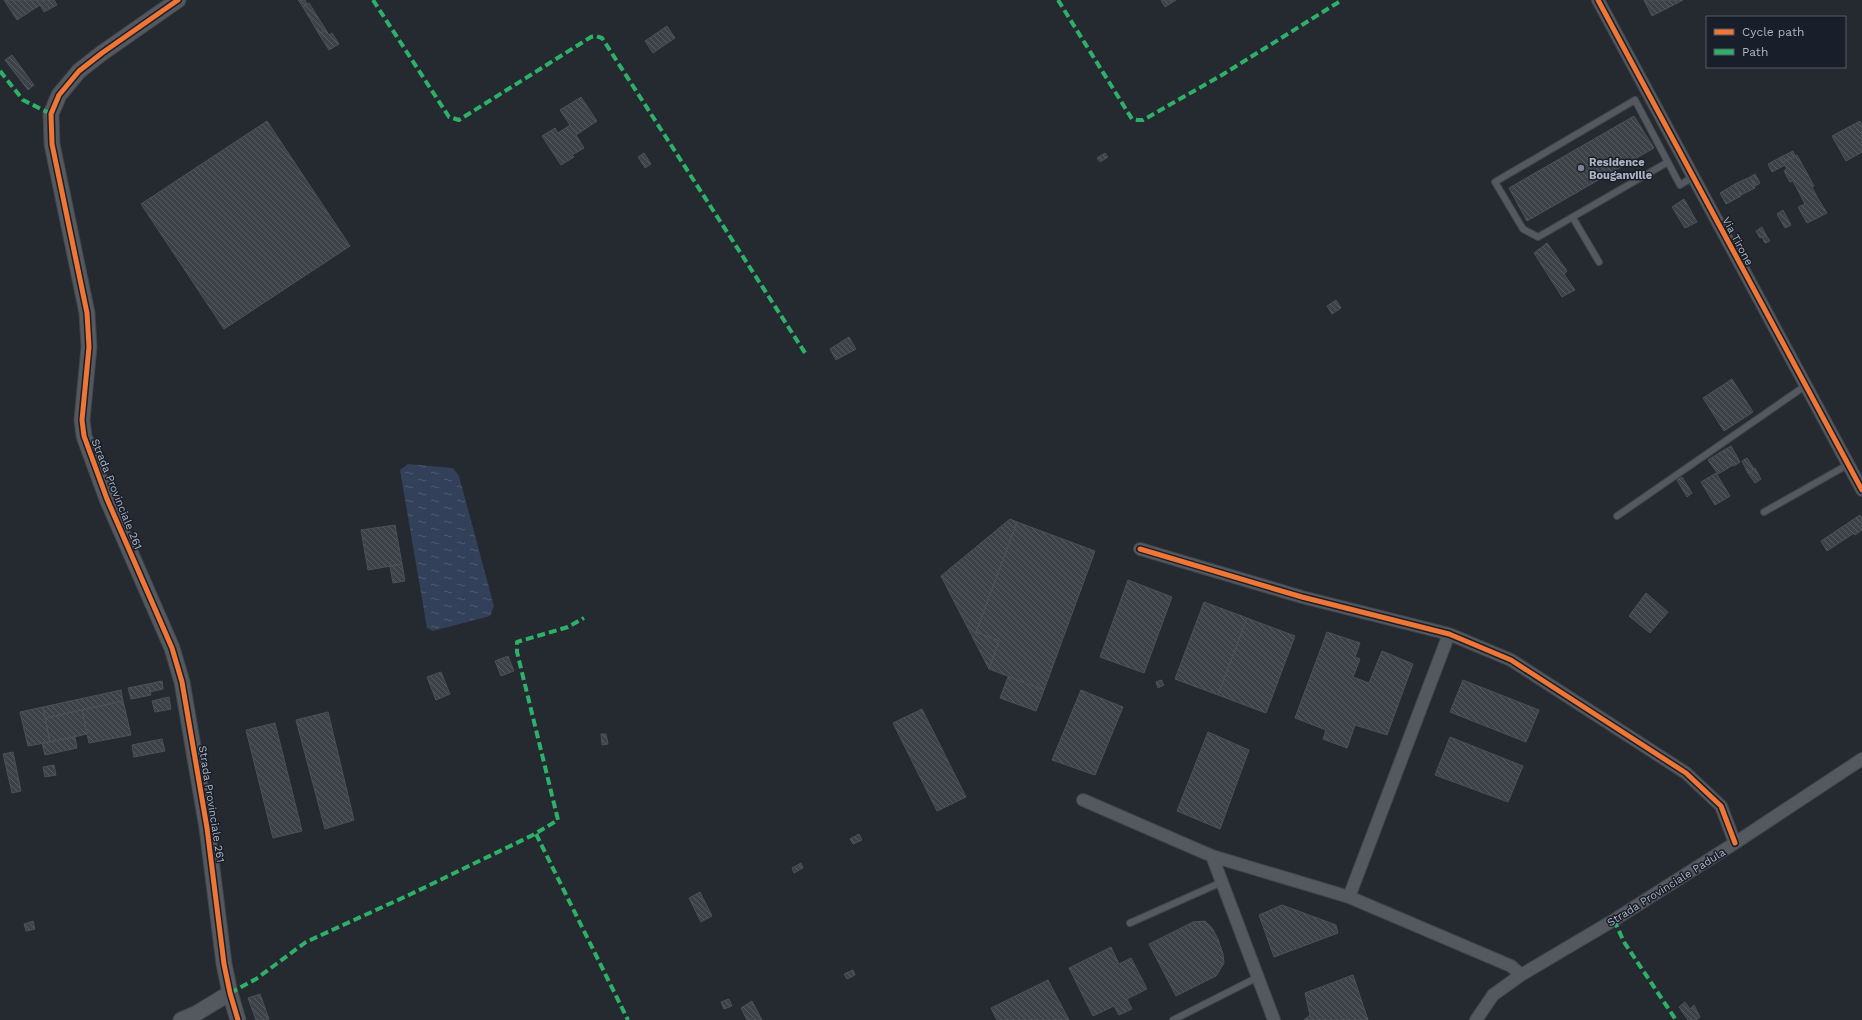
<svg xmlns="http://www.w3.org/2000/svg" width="1862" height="1020" font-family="'Work Sans',sans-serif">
<defs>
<pattern id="water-ripples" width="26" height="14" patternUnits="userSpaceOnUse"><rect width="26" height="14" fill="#324159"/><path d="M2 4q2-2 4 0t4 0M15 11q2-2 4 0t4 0" fill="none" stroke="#4d5a6f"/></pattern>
<pattern id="building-back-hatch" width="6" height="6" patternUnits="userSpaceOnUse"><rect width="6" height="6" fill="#3d4148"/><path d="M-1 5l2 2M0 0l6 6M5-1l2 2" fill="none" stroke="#565a61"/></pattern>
</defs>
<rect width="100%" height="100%" fill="#252930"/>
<path fill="url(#water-ripples)" d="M408,464L453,468L459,476L494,606L490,616L433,631L427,628L400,470Z"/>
<path fill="url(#building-back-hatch)" stroke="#4c5158" d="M4,0H54L57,5L44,12L40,5L17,20Z
M298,0H305L307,4L303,7Z
M1161,0H1176L1165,7Z
M1644,0H1683L1652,16Z
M309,3L326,30L319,34L303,7Z
M667,26L675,38L653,53L645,41Z
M326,30L329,35L332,33L339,44L329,50L319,34Z
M12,55L34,85L28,90L5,60Z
M581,97L597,121L576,135L584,148L572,155L574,157L561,165L542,136L555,128L558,133L570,125L560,110Z
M1634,116L1654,148L1527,221L1509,188Z
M267,121L350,246L224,329L141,204Z
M1860,121L1862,126V152L1846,161L1832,136Z
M1793,151L1795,156L1783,162L1781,157Z
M644,153L651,164L645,168L638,157Z
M1105,153L1108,157L1100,162L1097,158Z
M1797,155L1814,186L1812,187L1817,197L1827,213L1807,223L1798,207L1805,204L1793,181L1790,182L1784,171L1787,169L1783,162Z
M1781,157L1785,165L1772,172L1768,164Z
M1755,174L1760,183L1755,186L1750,177Z
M1750,177L1755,188L1741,195L1735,184Z
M1735,184L1741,196L1726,204L1720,193Z
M1684,199L1697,222L1685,228L1672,207Z
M1783,210L1791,225L1785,228L1777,214Z
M1762,227L1766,235L1760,238L1756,231Z
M1766,235L1770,241L1765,243L1762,237Z
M1547,243L1567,271L1564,274L1575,290L1562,297L1534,253Z
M1336,300L1341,308L1332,314L1327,306Z
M849,337L856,349L836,360L830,349Z
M1732,379L1753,412L1724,431L1703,398Z
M1731,446L1740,462L1734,466L1724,450Z
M1724,450L1733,465L1718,474L1708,460Z
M1747,458L1754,469L1748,473L1742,461Z
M1755,468L1761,479L1755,483L1748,473Z
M1716,473L1730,496L1715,505L1701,482Z
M1682,477L1692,493L1687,497L1677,480Z
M1860,515L1862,518V530L1855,535L1854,533L1827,551L1821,541Z
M1010,519L1017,522L976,632L999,641L989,669L941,576Z
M1017,522L1095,551L1044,690L989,669L999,641L976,632Z
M395,525L402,564L368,570L361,530Z
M402,564L405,581L393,583L390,566Z
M1128,580L1172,597L1144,673L1100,657Z
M1646,593L1668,612L1650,633L1629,616Z
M1204,602L1247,618L1218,695L1175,679Z
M1247,618L1295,636L1266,713L1218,695Z
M1327,632L1360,643L1355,657L1360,659L1353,677L1369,683L1382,651L1413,664L1387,735L1355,725L1347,748L1323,739L1326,730L1295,718Z
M508,656L514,671L501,676L495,661Z
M441,672L450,694L436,700L427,677Z
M1008,677L1044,690L1036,711L1000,698Z
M1161,680L1164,685L1158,688L1156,682Z
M1463,680L1539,710L1526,742L1450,712Z
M162,681L163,689L150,692L148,684Z
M148,684L151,695L131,699L128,688Z
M121,690L123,701L45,718L43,707Z
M1081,690L1123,707L1095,775L1052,760Z
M169,697L171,709L155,712L152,701Z
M123,701L131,735L89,743L82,710Z
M43,707L50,742L28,746L20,712Z
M922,709L966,797L937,811L893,723Z
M82,710L87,734L50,742L45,718Z
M328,712L354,820L325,829L296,720Z
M275,723L302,831L273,838L246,730Z
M1208,732L1249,750L1220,829L1177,811Z
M601,734H606L608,744L602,745Z
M75,737L77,748L45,755L42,743Z
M1450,737L1523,766L1508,802L1435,775Z
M162,739L165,751L134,757L132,745Z
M13,752L21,791L12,793L3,754Z
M54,765L56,775L45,777L43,767Z
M859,834L862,840L853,844L850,839Z
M801,863L803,868L794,873L792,868Z
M700,892L712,916L701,922L689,898Z
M1282,905L1336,925L1338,933L1274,957L1259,915Z
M33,921L35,929L26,931L24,924Z
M1205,921L1212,928L1218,939L1223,954L1224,963L1216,976L1176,996L1149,944L1193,922Z
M1111,947L1119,964L1131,958L1147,989L1127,999L1132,1009L1119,1015L1114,1006L1093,1016L1069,968Z
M853,970L855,975L847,979L844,974Z
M1353,975L1368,1020H1304L1310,1015L1305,993Z
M1048,980L1069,1020H997L991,1008Z
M260,994L269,1019L265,1020H256L248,998Z
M729,999L732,1006L724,1009L721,1002Z
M752,1001L762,1020H747L741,1008Z
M1685,1002L1690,1009L1694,1005L1700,1017L1696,1020H1688L1679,1007Z"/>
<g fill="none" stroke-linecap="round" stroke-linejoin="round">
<defs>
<path id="service" d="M1668,162L1538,237L1523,229L1495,182L1635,100L1680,185L1693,177
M1573,218L1599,262
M1764,512L1849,464
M1617,516L1805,386
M1130,923L1222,882
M1173,1020L1258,977"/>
<path id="minor" d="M1598,0L1862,490
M1140,549L1302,597L1449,634L1511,660L1686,773L1721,806L1735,843
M1083,800L1212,856L1349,897L1511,966L1521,975
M1212,856L1274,1020
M1349,897L1449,634
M1476,1020L1493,995L1521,975L1614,920L1735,843L1862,759"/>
<path id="tertiary" d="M178,0L102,53L79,71L59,95L51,114L52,144L87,313L89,347L82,420L84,436L107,499L172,648L182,682L207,828L224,964L230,993L238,1020
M181,1020L197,1013L230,993"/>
</defs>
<use href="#service" stroke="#414449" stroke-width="8"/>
<use href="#minor" stroke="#414449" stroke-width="14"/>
<use href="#tertiary" stroke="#414449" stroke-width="17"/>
<use href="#service" stroke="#54585f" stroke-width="6"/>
<use href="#minor" stroke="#54585f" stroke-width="12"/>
<use href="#tertiary" stroke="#54585f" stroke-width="15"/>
<path stroke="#2db169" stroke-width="4" stroke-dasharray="8 4" stroke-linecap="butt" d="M373,0L449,117L459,120L591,37L596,36L602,38L807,356
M1058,0L1132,119L1137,120H1143L1222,75L1342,0
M0,71L23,100L51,114
M536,834L628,1020
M1614,920L1624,942L1676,1020
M230,993L256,979L306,942L411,894L533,835L558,820L517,652V642L568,627L584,618"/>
<defs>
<path id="cycleway" d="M178,0L102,53L79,71L59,95L51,114L52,144L87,313L89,347L82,420L84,436L107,499L172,648L182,682L207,828L224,964L230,993L238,1020
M1598,0L1862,490
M1140,549L1302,597L1449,634L1511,660L1686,773L1721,806L1735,843"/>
</defs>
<use href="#cycleway" stroke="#191f2a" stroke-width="8"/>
<use href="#cycleway" stroke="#f07635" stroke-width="5"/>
</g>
<circle fill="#7d8490" stroke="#191f2a" stroke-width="1.5" cx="1581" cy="168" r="4"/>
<g text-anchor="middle" stroke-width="3" stroke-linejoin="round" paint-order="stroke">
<g font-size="11" font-weight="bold" fill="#adb5c3" stroke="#191f2a" text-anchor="start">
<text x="1589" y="166">Residence<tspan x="1589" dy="13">Bouganville</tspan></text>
</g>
<g font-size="11" fill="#adb5c3" stroke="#191f2a">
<text transform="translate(1738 241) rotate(62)" y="4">Via Tirone</text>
<text transform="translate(117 494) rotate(68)" y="4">Strada Provinciale 261</text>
<text transform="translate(212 804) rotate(81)" y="4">Strada Provinciale 261</text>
<text transform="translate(1666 887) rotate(-32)" y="4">Strada Provinciale Padula</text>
</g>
</g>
<rect x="1706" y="16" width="140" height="52" fill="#191f2a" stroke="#545b67"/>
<rect x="1714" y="29" width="20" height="6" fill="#f07635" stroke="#545b67"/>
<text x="1742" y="36" font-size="12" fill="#adb5c3">Cycle path</text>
<rect x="1714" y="49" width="20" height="6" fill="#2db169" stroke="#545b67"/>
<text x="1742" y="56" font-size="12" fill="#adb5c3">Path</text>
</svg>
